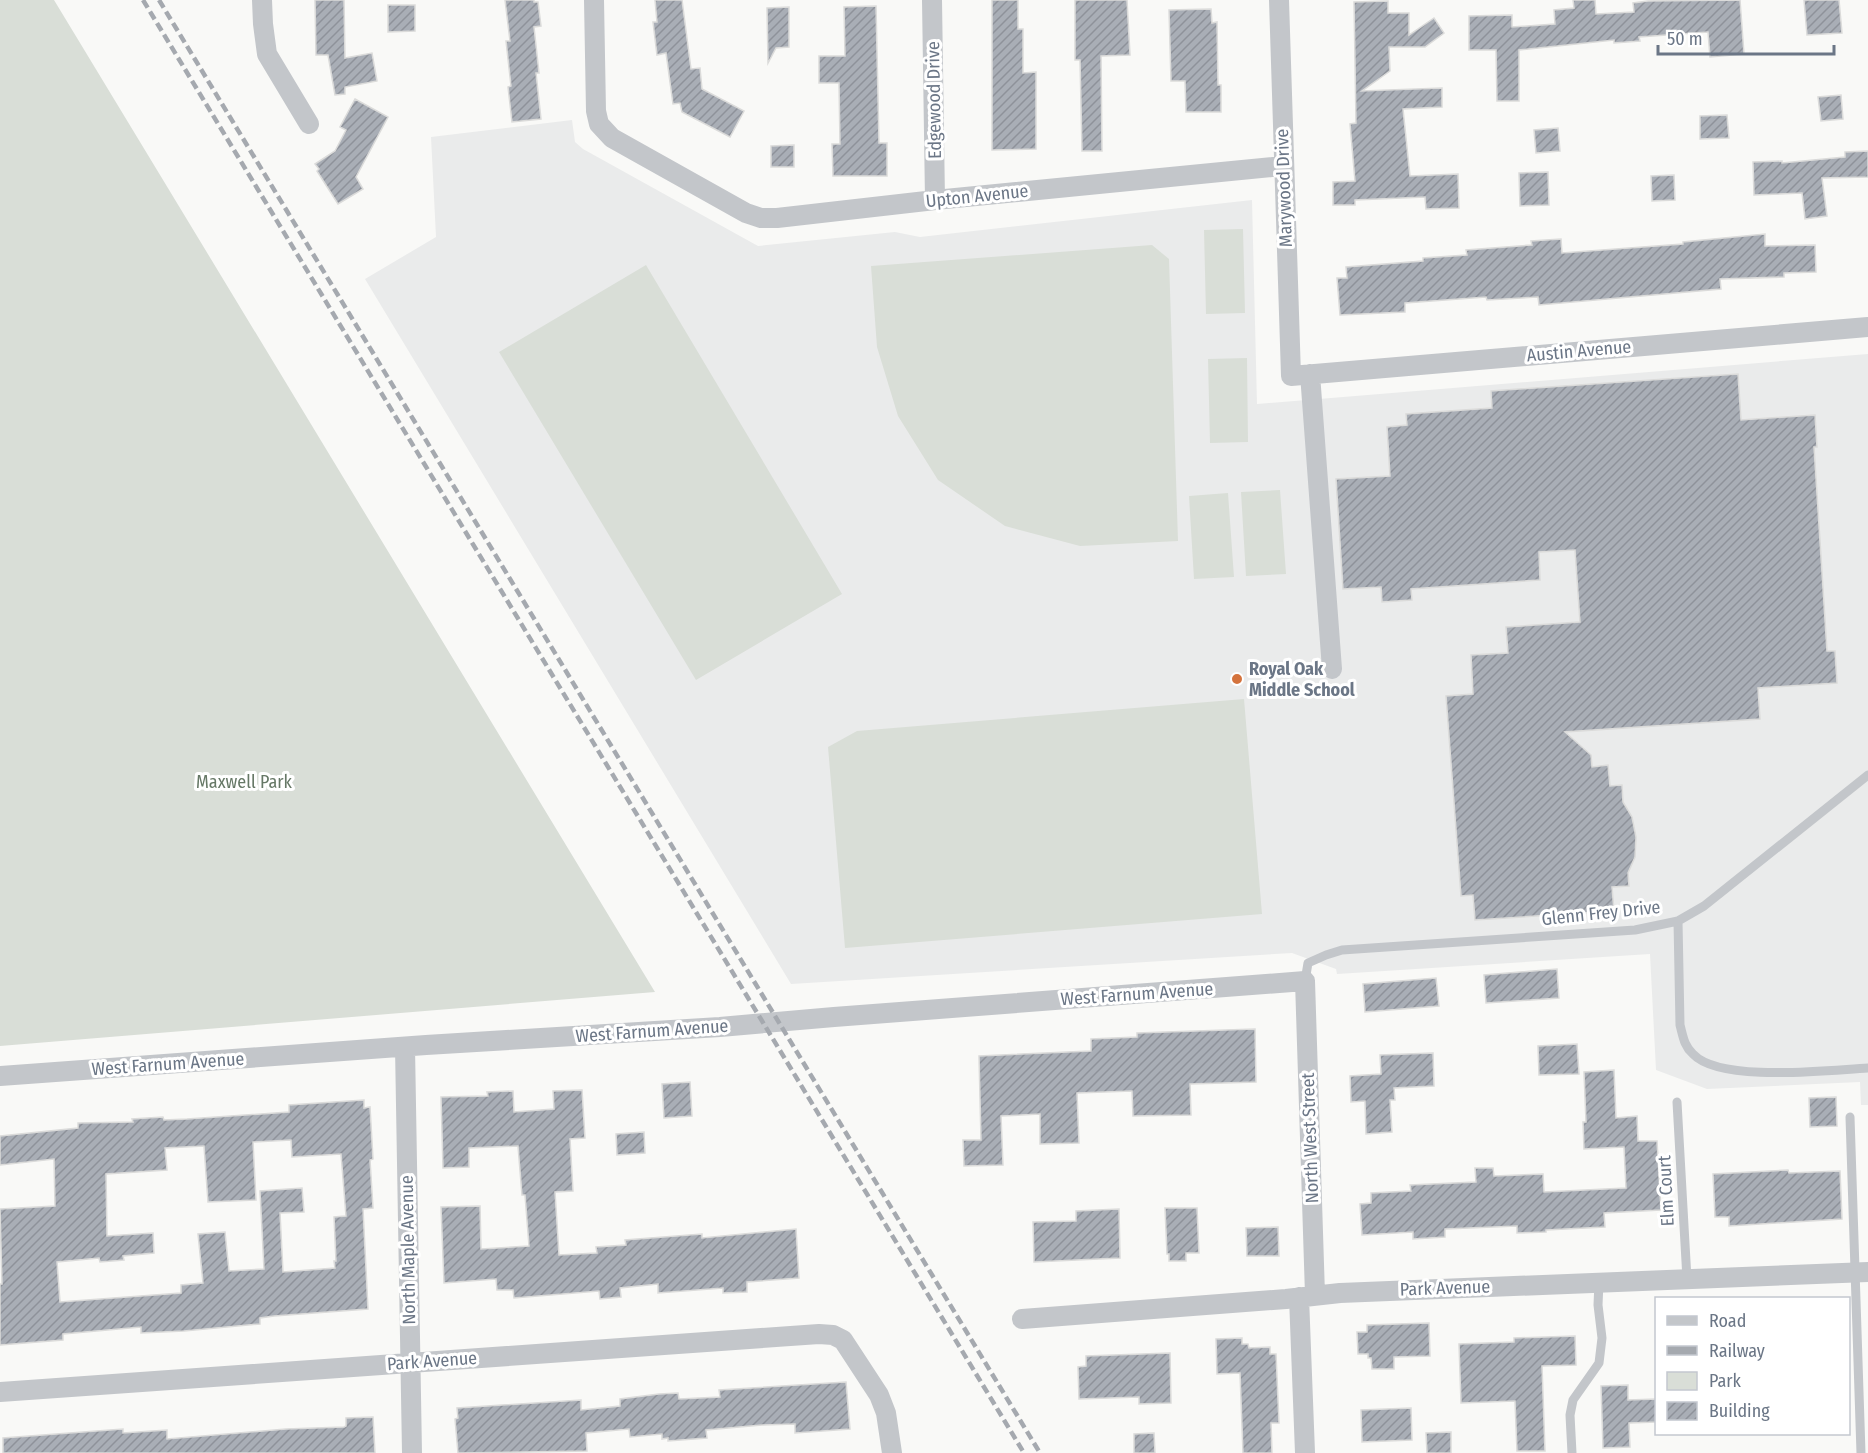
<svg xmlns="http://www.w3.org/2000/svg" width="1868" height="1453" font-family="'Fira Sans Condensed',sans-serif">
<defs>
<pattern id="building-hatch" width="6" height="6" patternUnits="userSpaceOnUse" patternTransform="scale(1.5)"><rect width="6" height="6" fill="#a9aeb6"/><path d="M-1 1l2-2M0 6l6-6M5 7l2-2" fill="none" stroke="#8e929a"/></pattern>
</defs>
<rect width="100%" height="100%" fill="#f9f9f7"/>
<path fill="#eaebeb" d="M572,120L575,142L583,149L758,246L895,232L920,237L1252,200L1257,404L1868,354V1105H1861L1860,1082L1707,1089L1656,1070L1650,954L1337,974L1336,969L1292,953L791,984L365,279L436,237L431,137Z"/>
<path fill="#d9ded7" d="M0,0H54L655,992L0,1046Z
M1243,229L1245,313L1206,314L1204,230Z
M1152,245L1169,259L1178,541L1080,546L1005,526L938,480L898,416L877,347L871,266Z
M646,265L842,594L696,680L499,352Z
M1247,358L1248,442L1210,443L1208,359Z
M1280,490L1286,574L1246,576L1241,492Z
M1228,493L1234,577L1194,579L1189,496Z
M1244,699L1262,914L845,948L828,747L857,731Z"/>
<path fill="url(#building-hatch)" stroke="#dbdbda" stroke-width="1.5" fill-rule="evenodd" d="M315,0H344L345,58L372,53L377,81L345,87V94L335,95L328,55H316Z
M505,0H534V2H538L541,26L534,27L539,73H536L541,119L512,122L508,87L511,86L506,41H510Z
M655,0H682L691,69L700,68L702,89L744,111L730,137L682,112L680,103L673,104L666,53L657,55L653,22H657Z
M992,0H1018V29H1023V73L1036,72V149L992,150Z
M1075,0H1127L1130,55L1101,56L1102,151H1082L1080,60H1075Z
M1573,0H1595L1596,14L1634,12L1633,3L1648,1L1740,0L1744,54L1710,57L1708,32L1639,37L1640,41L1614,43V40L1519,50V101H1497L1496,50H1469V16L1512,15V27L1555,24L1554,10L1574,8Z
M1804,0H1839L1842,33L1807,35Z
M1388,1V13H1409V35L1434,18L1444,33L1425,47H1389L1390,71L1362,91L1442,88V107L1403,109L1410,176L1458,174L1459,208L1426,209L1425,197L1355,200V205H1333V182L1355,181L1350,124L1356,123L1354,2Z
M388,5H415V31L388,32Z
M876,6L879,143H887V176H833L832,144H840L839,83H819V56H845L844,7Z
M789,7V47L776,48L768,63L767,8Z
M1211,9L1212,23L1217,22L1218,85H1221V112H1186L1185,81H1171L1169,10Z
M1841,95L1843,119L1821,121L1818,97Z
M355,99L388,117L356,177L363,189L338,204L317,171L319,169L315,164L335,151L346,130L340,127Z
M1727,115L1729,138L1700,139V116Z
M1558,128L1560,151L1536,153L1534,130Z
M794,145V167H771V146Z
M1868,151V177L1822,178L1827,216L1805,219L1802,193L1754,195L1753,162L1782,161V163L1845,157V152Z
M1548,172L1549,205L1520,206L1519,173Z
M1674,175L1675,200L1652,201L1651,176Z
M1765,234V246L1815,245L1816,272L1784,273V277L1720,279L1721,289L1539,305L1538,297L1487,300L1486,297L1405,303V312L1340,315L1337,278H1347L1346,267L1423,261V258L1467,255L1466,250L1532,245L1531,241L1561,239L1562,253L1683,244V242Z
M1738,374L1741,420L1815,415L1817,447H1814L1827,651H1835L1837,683L1758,688L1760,719L1565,732L1591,755L1592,767L1608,765L1610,786L1622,785L1623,802L1632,817L1636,837L1635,857L1628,873L1629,886L1612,887L1614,911L1475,920L1473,895L1461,896L1446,696L1473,694L1471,655L1508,653L1506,627L1580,622L1575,550L1539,552L1540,580L1411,589L1412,600L1382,602L1381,587L1343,589L1336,479L1390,476L1387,427L1407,425L1406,414L1492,408L1491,391Z
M1557,969L1559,998L1486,1003L1484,975Z
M1436,978L1439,1006L1365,1012L1363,984Z
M1255,1029L1256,1082L1190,1084L1191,1115L1133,1116L1132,1091L1077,1093L1079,1143L1040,1144V1114L1001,1116L1003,1165L964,1166L963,1140H981L979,1056L1091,1051V1039L1137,1037V1033Z
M1577,1044L1579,1074L1539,1075L1538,1046Z
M1433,1053L1434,1086L1394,1088L1395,1100H1390L1392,1132L1366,1134L1365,1101L1351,1102L1350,1076L1381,1074L1380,1055Z
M1614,1070L1616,1118L1637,1116L1638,1141H1657L1661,1210L1604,1213L1605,1227L1546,1230V1232L1517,1233V1226L1445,1229V1237L1413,1239V1232L1362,1235L1360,1204L1371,1203V1193L1411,1191L1410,1185L1476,1182L1475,1168H1493L1494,1176L1543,1174L1544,1192L1626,1188L1624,1147L1584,1149L1583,1122H1586L1584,1072Z
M690,1082L692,1116L664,1118L662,1084Z
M582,1090L585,1138L570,1139L573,1191L555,1192L559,1255L597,1253L596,1247L626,1245L625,1240L702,1234V1238L796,1229L799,1278L747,1282V1292L723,1293V1288L658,1293V1284L620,1288L621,1297L600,1299L599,1291L514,1298L513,1290H497L496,1279L444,1283L441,1207L480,1206L481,1249L529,1246L525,1195H522L518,1146L469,1148V1167L443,1168L441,1097L488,1096L487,1092L513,1091L514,1112L554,1109L553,1091Z
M1836,1097L1837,1126L1810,1127L1809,1098Z
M364,1100V1108L370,1107L373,1159L370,1160L373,1208L363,1209L368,1309L274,1316L260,1318V1324L184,1331L141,1333V1327L63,1334V1340L0,1345V1284H2L0,1209L55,1206L54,1159L0,1165V1136L78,1128V1123L133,1122L132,1119L163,1117L164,1120L187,1119L289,1112V1105ZM291,1140L292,1157L341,1154L346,1216L334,1217L336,1261H334L335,1268L283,1272L280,1213L304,1212L302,1188L260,1191L264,1269L229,1271L225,1232L198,1234L203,1283L181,1285V1293L60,1302L57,1262L99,1258L100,1262L124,1260L123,1256L154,1253L153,1233L107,1236L106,1174L167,1170L165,1148L204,1146L208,1202L256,1200L253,1142Z
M644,1132L645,1153L617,1155L616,1134Z
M1788,1170L1789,1173L1840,1171L1842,1219L1729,1226V1217H1715L1713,1174Z
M1165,1208H1197L1199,1253H1186V1261H1169V1254H1167Z
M1119,1209L1120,1258L1034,1262L1033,1222L1076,1221V1211Z
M1278,1227L1279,1256H1247L1246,1228Z
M1429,1323L1430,1356L1394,1357V1369H1372L1371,1358H1368V1354H1358L1357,1332H1367V1325Z
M1575,1336L1576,1365L1542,1366L1545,1451H1517L1515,1401L1461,1403L1459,1344L1514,1342V1338Z
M1242,1338V1344H1248L1249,1348L1270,1347V1354H1276L1279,1423H1271L1272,1453H1243L1240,1373L1217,1374L1216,1339Z
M1170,1353L1171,1403L1139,1404V1397L1079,1399L1078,1367L1086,1366V1356Z
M846,1382L850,1429L795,1433V1424L762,1425L706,1430L707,1438L668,1441V1438L662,1439V1434L630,1437L629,1429L586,1433L587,1451L458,1453L455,1419L458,1418L457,1408L581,1400V1410L620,1406V1399L659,1394L678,1393L679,1399L720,1397L719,1390Z
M1628,1385V1400L1656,1399V1422L1629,1423L1630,1447L1603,1448L1601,1386Z
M1411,1408L1412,1440L1362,1442L1361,1410Z
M373,1417L375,1453H3V1438L123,1429V1433L167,1430V1439L286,1429L344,1427L346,1426V1418Z
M1451,1432V1453H1427L1426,1433Z
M1154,1433L1155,1453H1134V1434Z"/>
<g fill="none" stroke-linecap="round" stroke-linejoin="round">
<path stroke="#c3c6ca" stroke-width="9" d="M1678,921L1680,1025C1683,1036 1684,1046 1693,1054C1720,1083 1828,1070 1868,1068
M1305,981L1308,963L1326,955L1342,950L1635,930L1678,921L1704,906L1868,775
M1677,1102L1687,1279
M1850,1117L1861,1453
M1572,1453L1570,1415L1573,1400L1599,1363L1602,1338L1598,1305L1599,1282"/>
<path stroke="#c3c6ca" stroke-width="20" d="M262,0L263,24L267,54L309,124
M594,0L596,111L599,124L612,138L746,213L761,218H777L935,200L1283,166
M932,0L935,200
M1279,0L1291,376L1868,327
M1310,374L1332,669
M405,1047L412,1453
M0,1076L426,1045L720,1027L834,1017L1305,981L1315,1295
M1299,1297L1305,1453
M1022,1319L1286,1299L1340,1293L1868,1272
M0,1392L819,1334L833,1335L843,1340L879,1395L886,1413L892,1453"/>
<path stroke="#a5a9af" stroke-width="4.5" stroke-dasharray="9 4.5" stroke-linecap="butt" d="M143,0L1024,1453
M159,0L1040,1453"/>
</g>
<circle fill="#d4733d" stroke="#fff" stroke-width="2" cx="1237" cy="679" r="6"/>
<g text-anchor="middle" stroke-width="6" stroke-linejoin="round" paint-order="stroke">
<g font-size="18" fill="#6b7686" stroke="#fff">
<text transform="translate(934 100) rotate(-91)" y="6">Edgewood Drive</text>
<text transform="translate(1284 188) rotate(-92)" y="6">Marywood Drive</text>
<text transform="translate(977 196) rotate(-6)" y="6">Upton Avenue</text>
<text transform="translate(1579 351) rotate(-5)" y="6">Austin Avenue</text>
<text transform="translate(1601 913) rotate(-6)" y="6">Glenn Frey Drive</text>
<text transform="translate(1137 994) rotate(-4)" y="6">West Farnum Avenue</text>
<text transform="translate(652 1031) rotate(-4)" y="6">West Farnum Avenue</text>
<text transform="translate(168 1064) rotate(-4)" y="6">West Farnum Avenue</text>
<text transform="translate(1310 1138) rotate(-92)" y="6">North West Street</text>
<text transform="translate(1666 1191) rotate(-93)" y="6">Elm Court</text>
<text transform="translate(408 1250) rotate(-91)" y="6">North Maple Avenue</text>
<text transform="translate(1445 1288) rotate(-2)" y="6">Park Avenue</text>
<text transform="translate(432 1361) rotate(-4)" y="6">Park Avenue</text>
</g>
<g font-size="18" font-weight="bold" fill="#6b7686" stroke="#fff" text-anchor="start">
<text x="1249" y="675">Royal Oak<tspan x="1249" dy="21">Middle School</tspan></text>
</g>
<g font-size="18" fill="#667866" stroke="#fff">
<text x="244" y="788">Maxwell Park</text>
</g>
</g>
<rect x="1655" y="1297" width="195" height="138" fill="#ffffff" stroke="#c4c8cf" stroke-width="1.5"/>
<rect x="1667" y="1316" width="30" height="9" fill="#c3c6ca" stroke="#c4c8cf" stroke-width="1.5"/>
<text x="1709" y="1327" font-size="18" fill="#6b7686">Road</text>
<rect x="1667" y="1346" width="30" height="9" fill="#a5a9af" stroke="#c4c8cf" stroke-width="1.5"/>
<text x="1709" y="1357" font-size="18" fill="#6b7686">Railway</text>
<rect x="1667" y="1372" width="30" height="18" fill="#d9ded7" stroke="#c4c8cf" stroke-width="1.5"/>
<text x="1709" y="1387" font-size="18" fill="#6b7686">Park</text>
<rect x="1667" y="1402" width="30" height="18" fill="url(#building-hatch)" stroke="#c4c8cf" stroke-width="1.5"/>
<text x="1709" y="1417" font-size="18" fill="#6b7686">Building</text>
<path d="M1658 45v9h176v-9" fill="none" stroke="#6b7686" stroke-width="3"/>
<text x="1667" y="45" font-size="18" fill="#6b7686" stroke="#ffffff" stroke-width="4.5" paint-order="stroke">50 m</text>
</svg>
